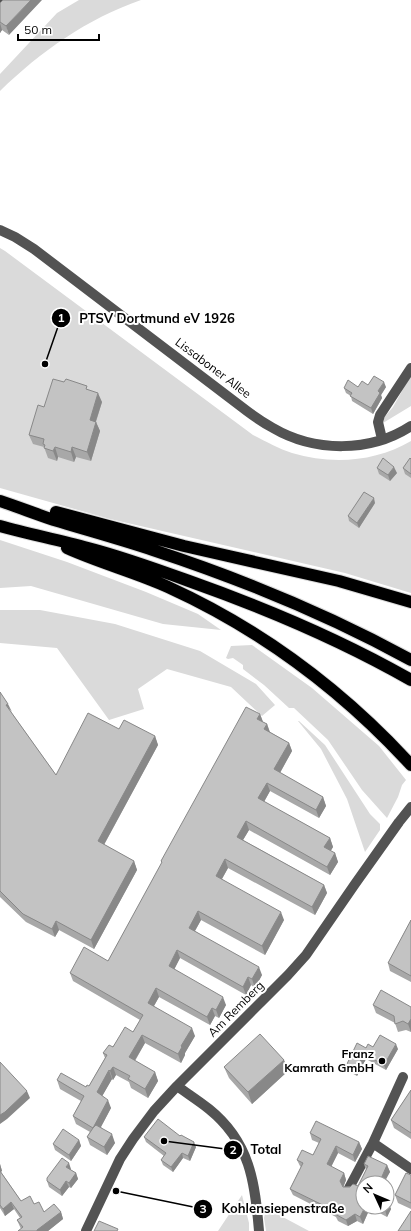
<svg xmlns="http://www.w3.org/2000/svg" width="411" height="1231" font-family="Mulish,sans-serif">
<rect width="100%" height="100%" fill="#fff"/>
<path fill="#dadada" d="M79,0H141C87,19 41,51 0,91V74L57,13Z
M0,248L5,251L253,435C265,441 279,449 292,453C332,465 375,462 411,441V593L345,573L110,519L0,488Z
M411,375V406L383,423V419L393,407Z
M0,540L67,562L146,592L198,614L221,630L163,624L31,586L0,588Z
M0,610H40L115,624L200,651L256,684L275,705L262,716L231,687L167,669L138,689L144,709L109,720L57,648L0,643Z
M252,645L312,688L379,746L406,780L402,785L398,797L387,818L362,790L328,740L294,708H289L264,685L243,669V665L233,658L228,659L226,658L231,646Z
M298,721H299L325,745L370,814L380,824V830L365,852L347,799L321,749Z
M242,1195L249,1223V1231H218Z
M266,1208L309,1231H266L264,1218Z"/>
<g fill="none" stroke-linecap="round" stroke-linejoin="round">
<defs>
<path id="highway" d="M0,501C18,507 36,514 54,520C87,530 120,539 153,550C241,579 329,615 411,660
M56,512L184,546L339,581L411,602
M0,526C29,534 59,540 88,548C123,557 156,569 189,581C265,608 341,640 411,680
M67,548C100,563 135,572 168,587C260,629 343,691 411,765"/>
</defs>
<use href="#highway" stroke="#dbdbdb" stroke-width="14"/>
<path stroke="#535353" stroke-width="10" d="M0,2L2,0
M0,230L15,237L34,249L247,411C255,417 264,423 273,428C314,452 370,453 411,426
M382,439L378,422L380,415L411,368
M177,1086C188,1094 199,1101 209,1109C250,1142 255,1182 259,1231
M373,1143L411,1169
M349,1188L373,1143L403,1077
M86,1231L120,1159L133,1139L154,1111L177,1086L288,975L306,955L355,884L399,822L411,807"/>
<use href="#highway" stroke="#000" stroke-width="12"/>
</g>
<path fill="#a8a8a8" d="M0,3L9,35L2,30L0,33Z
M64,382L89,390L102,402L96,422L100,431L91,461L76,457L74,462L58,457L57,461L48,458L44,447L33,444L29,435L44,407Z
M368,385L386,387L381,395L382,398L373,414L352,401L351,396L346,393L344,388Z
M411,459V478L405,474L403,468Z
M377,468L397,473L390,481L379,474Z
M375,503L359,528L349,521L348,516Z
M0,692L11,712L56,775L119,729L155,736L158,745L104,845L134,861L137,870L94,949L59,930L55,937L26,922L0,897Z
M260,714L263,722L267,724L270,732L289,743L292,751L280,773L323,797L326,806L319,818L270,791L264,802L330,838L333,847L330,851L335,853L338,862L330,875L249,830L243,840L324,885L327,893L315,915L228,868L222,879L284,920L265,955L201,920L195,931L262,975L255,988L251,985L246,995L180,958L174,969L226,1005L219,1018L215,1016L210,1025L159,997L154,1006L195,1036L185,1053V1055L181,1063L145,1043L135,1061L155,1072L158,1081L148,1098L131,1088L129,1082L116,1075L113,1080L112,1079L102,1096L111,1108L101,1127L115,1143L107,1155L90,1145L87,1137L90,1132L76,1124L73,1116L81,1101L60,1089L57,1080L86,1087L89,1086L105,1058L103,1053L133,1032L140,1020L73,981L70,973L108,961L162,863L161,861Z
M411,920V982L390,971L388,963Z
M373,1005L411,1007V1032L406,1030L398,1032L395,1023L376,1013Z
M373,1047L398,1049L386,1070L366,1059L357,1076L348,1071L346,1066L366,1048Z
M284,1060L288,1071L252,1104L229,1078L224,1067Z
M411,1090V1139L394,1128L391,1120Z
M310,1133L359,1142L362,1149L355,1162L338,1153L331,1167L344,1173L346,1180L343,1187L358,1186L366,1170L364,1164L387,1165L390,1172L363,1207H387L388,1202L391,1209L387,1217L370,1208L363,1224L357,1221L348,1226L338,1221L336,1217L293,1195L290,1189L301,1167L300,1166L297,1160L313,1155L319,1143L312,1140Z
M180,1136L196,1147L190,1161L183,1158L173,1172L163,1165L161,1160L164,1156L146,1142L144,1137Z
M79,1140L81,1146L71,1161L55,1150L53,1144Z
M0,1164L2,1171L1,1172L21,1201L34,1204L44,1212H61L63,1219L48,1231H18L21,1229L17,1220L20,1218L14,1209L5,1216L0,1208Z
M71,1169V1170L76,1173L78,1179L71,1188L69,1187L62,1196L49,1187L47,1181Z
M411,1175V1209L398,1203L395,1195Z"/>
<path fill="#888" d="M31,0H42L9,35L6,26Z
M0,23L2,30L0,33Z
M384,382L386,387L381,395L382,398L373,414L371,408L378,391Z
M98,393L102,402L93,430L90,420Z
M96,422L100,431L91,461L87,452Z
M55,447L58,457L57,461L53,451Z
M72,447L76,457L74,462L71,452Z
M394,467L397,473L390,481L388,475Z
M374,498L375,503L359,528L357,523Z
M8,704L12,712L6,705Z
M260,714L263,722L257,719Z
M267,724L270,733L264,729Z
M155,736L158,745L101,850L98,841Z
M289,743L292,751L277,778L274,769Z
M267,783L270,791L261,807L258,798Z
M323,797L326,806L319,818L316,810Z
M246,821L249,830L240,845L237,837Z
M330,838L333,847L328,856L324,847Z
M335,853L338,862L330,875L327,867Z
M225,859L228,868L219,884L216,876Z
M134,861L137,870L94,949L91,940Z
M324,885L327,893L315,915L312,907Z
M198,911L201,920L192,936L189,928Z
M281,912L284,920L265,955L262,946Z
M56,921L59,930L55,937L52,929Z
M177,950L180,958L172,974L169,966Z
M259,967L262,975L255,988L252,979Z
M248,977L251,985L246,995L243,987Z
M156,988L159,997L151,1011L148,1003Z
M223,997L226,1005L219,1018L216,1010Z
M212,1008L215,1016L210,1025L207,1017Z
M411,1019V1032L408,1024Z
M192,1028L195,1036L185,1053V1055L181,1063L178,1054L181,1046Z
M142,1035L145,1043L132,1065L129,1057Z
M396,1044L398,1049L386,1070L384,1065Z
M364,1054L366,1059L357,1076L355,1071Z
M284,1060L288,1071L252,1104L248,1092Z
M113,1067L116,1075L113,1080L110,1071Z
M109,1070L112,1079L100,1100L97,1092Z
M155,1072L158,1081L148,1098L145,1089Z
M27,1091L30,1098L7,1119L0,1124V1115Z
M108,1100L111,1108L96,1136L93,1128Z
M112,1134L115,1143L107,1155L104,1147Z
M79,1140L81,1146L71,1161L69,1155Z
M194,1142L196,1147L190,1161L188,1156Z
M359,1142L362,1149L355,1162L353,1155Z
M336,1146L338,1153L329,1171L327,1164Z
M182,1153L183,1158L173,1172L171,1167Z
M69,1163L71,1169L69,1173L66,1167Z
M0,1164L2,1171L0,1172Z
M387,1165L390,1172L384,1183H380V1181Z
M76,1173L78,1179L71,1188L69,1183Z
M344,1173L346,1180L343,1188L340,1181Z
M66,1181L69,1187L62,1196L60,1190Z
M11,1202L14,1209L5,1216L3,1209Z
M388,1202L391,1209L387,1217L385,1210L386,1207H387Z
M365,1207H370V1208L363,1224L360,1217Z
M61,1212L63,1219L48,1231H37V1230Z
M355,1214L357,1221L348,1226L346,1220Z"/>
<path fill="#c3c3c3" stroke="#888" d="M3,0H31L6,26L0,22V3Z
M374,376L384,382L378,391L380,393L371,408L350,396L352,393L344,388L348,380L358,387L362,381L368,385Z
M53,379L64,382L66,379L87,386L86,389L98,393L90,420L96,422L87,452L72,447L71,452L55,447L53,451L44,448L45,445L43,444L44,439L29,435L38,405L44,407Z
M383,458L394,467L388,475L377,468Z
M410,458L411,459V474L403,468Z
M364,492L374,498L357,523L348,516Z
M0,692L8,704L6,705L56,775L88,713L119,729L124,720L155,736L98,841L134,861L91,940L56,921L52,929L23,914L0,891Z
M246,707L260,714L257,719L267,724L264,729L289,743L274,769L323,797L316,810L267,783L258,798L330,838L324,847L335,853L327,867L246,821L237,837L324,885L312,907L225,859L216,876L281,912L262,946L198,911L189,928L259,967L252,979L248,977L243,987L177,950L169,966L223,997L216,1010L212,1008L207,1017L156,988L148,1003L192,1028L181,1046L182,1047L178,1054L142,1035L129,1057L155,1072L145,1089L128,1079L130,1076L113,1067L110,1071L109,1070L97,1092L108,1100L93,1128L96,1125L112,1134L104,1147L87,1137L93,1128L73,1116L84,1096L57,1080L61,1073L86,1087L87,1085L89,1086L107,1055L103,1053L109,1045L113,1047L125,1027L133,1032L143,1015L70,973L84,947L108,961L162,862L161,861Z
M411,920V976L388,963Z
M381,990L411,1007V1019L408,1024L403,1021L395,1024L394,1016L373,1005Z
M260,1034L284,1060L248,1092L224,1067Z
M380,1035L396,1044L384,1065L364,1054L355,1071L346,1066L357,1043L366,1048L368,1044L373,1047Z
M0,1062L27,1091L5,1112L0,1115Z
M411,1090V1133L391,1120Z
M158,1119L180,1136L181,1135L194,1142L188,1156L182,1153L171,1167L161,1160L166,1153L144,1137Z
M316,1121L359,1142L353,1155L336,1146L327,1164L344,1173L340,1181L343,1187H350L353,1184L358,1186L368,1166L364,1164L368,1156L387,1165L380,1181L382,1182V1183H363V1207H365L360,1217L355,1214L346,1220L335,1214L337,1212L290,1189L303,1163L297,1160L302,1150L313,1155L321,1139L310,1133Z
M63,1129L79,1140L69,1155L53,1144Z
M62,1158L69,1163L66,1167L76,1173L69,1183L66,1181L60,1190L47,1181V1178Z
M0,1171L21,1201L30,1196L34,1204L39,1202L44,1212L54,1204L61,1212L37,1230V1231H18L23,1227L17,1220L22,1217L11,1202L3,1209L0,1205Z
M406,1173L411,1175V1203L395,1195Z
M378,1207H386L385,1210Z
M411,1211V1231H398Z
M99,1221L118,1229L117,1231H94Z"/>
<circle fill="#000" stroke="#fff" stroke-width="1.5" cx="382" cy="1061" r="4"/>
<g text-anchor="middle" stroke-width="4" stroke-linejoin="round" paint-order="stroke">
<g font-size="12" fill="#000" stroke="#fff">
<text transform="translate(213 368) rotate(37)" y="4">Lissaboner Allee</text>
<text transform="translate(236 1009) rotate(-45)" y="4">Am Remberg</text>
</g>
<g font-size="12" font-weight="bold" fill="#000" stroke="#fff" text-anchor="end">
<text x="374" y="1058">Franz<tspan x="374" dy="14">Kamrath GmbH</tspan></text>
</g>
</g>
<path fill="none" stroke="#000" stroke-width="1.5" d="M45 364L61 318M164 1141L233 1150M116 1191L203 1209"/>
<g fill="#000" stroke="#fff" stroke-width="1.5">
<circle cx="45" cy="364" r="4"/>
<circle cx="164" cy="1141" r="4"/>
<circle cx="116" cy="1191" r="4"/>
<circle cx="61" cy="318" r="10"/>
<circle cx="233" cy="1150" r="10"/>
<circle cx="203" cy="1209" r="10"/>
</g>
<g font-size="12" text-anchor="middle" font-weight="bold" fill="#fff">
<text x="61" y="322">1</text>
<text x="233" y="1154">2</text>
<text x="203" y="1213">3</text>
</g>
<g font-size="13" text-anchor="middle" font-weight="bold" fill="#000" stroke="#fff" stroke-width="4" stroke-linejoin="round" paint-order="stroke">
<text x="157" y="323">PTSV Dortmund eV 1926</text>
<text x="266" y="1154">Total</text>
<text x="283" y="1213">Kohlensiepenstraße</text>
</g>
<g transform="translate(375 1195) rotate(314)"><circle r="19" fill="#ffffff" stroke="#999999"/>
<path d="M0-3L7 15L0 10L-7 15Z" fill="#000000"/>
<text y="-6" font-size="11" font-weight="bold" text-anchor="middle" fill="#000000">N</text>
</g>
<path d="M18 34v6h81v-6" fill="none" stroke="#000000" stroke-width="2"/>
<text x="24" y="34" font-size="12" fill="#000000" stroke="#ffffff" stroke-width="3" paint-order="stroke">50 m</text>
</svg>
